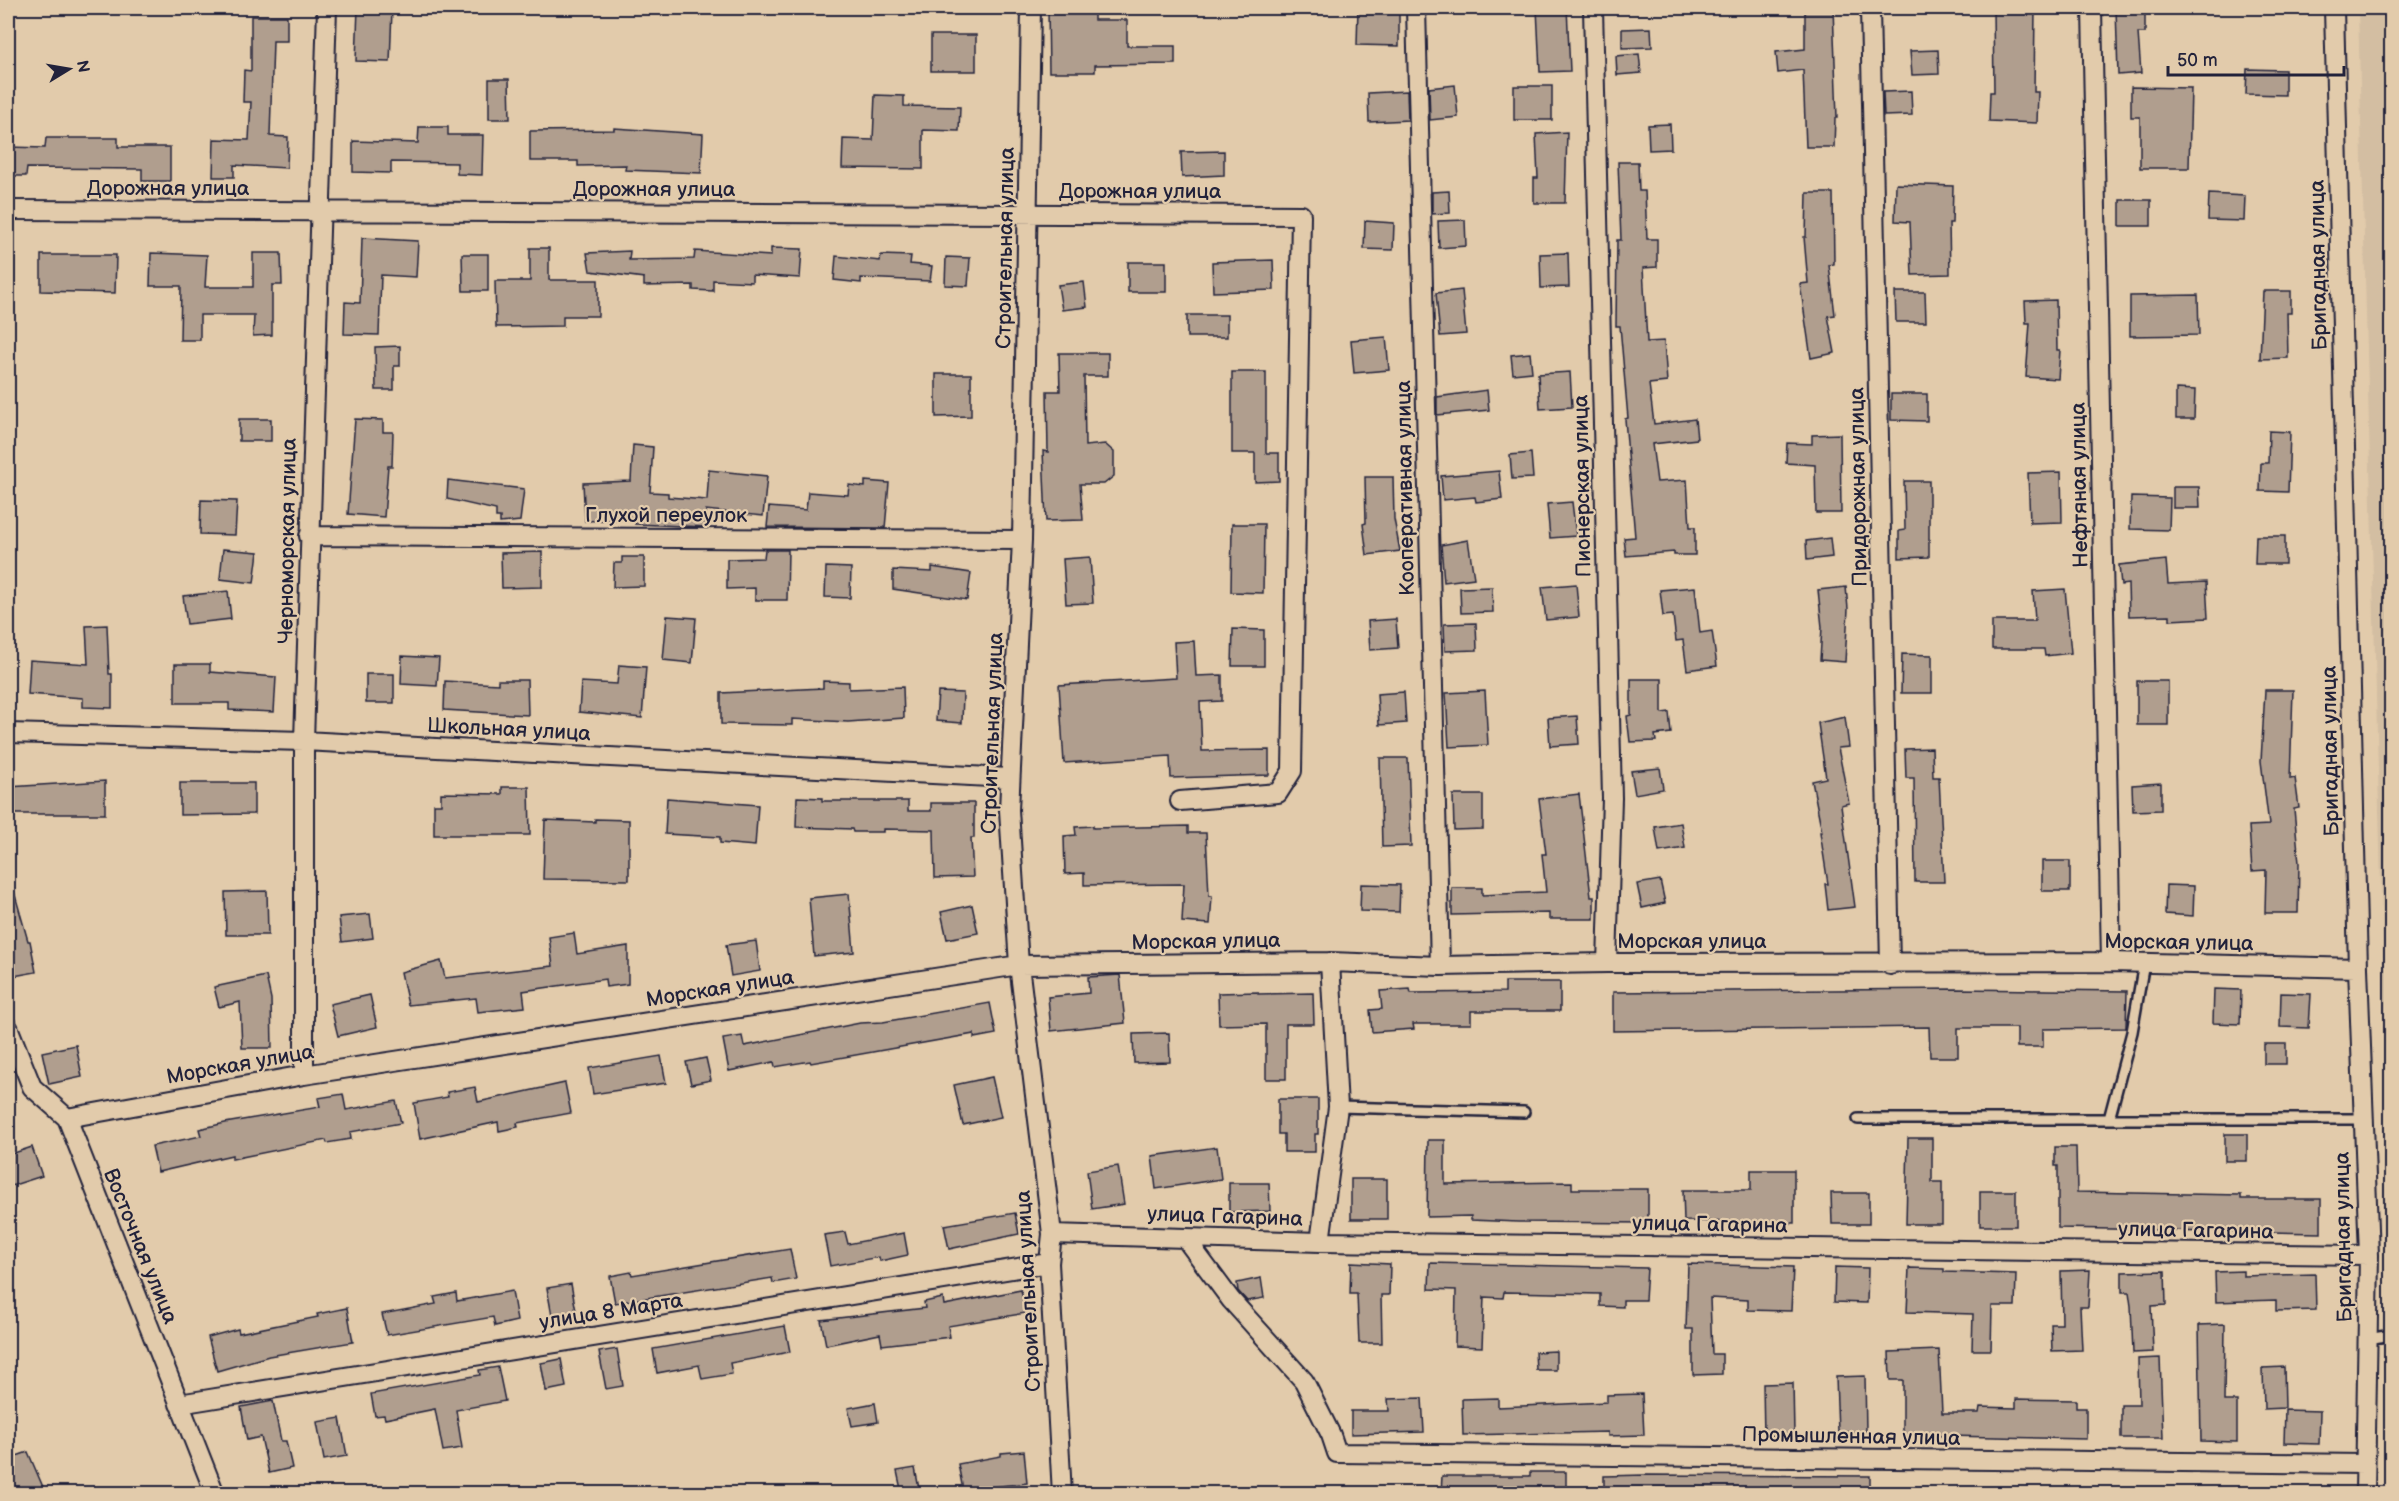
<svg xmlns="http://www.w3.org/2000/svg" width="2399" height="1501" font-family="'Balsamiq Sans',sans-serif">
<rect width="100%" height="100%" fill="#e2cbab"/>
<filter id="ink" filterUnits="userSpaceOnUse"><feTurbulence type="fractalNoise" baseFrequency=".0167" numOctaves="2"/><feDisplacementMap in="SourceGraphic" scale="12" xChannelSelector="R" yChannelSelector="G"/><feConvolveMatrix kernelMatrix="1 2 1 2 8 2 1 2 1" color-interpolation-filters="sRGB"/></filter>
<g filter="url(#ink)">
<path fill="#d3bea2" d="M2358,8H2392L2391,1494L2387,1113Z"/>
<path fill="#b09e8e" stroke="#22223b" stroke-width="1.5" d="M358,8L392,9L390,62L356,61Z
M1048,8H1094V20H1127V46H1175V64L1095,65V72H1049Z
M1358,8H1399V46L1357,45Z
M1537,8H1567L1570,71L1540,72Z
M1805,8H1833L1837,118H1835L1834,147H1806L1803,70L1778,73L1776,52L1805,49Z
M1993,8H2035L2034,92H2038L2037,123L1989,121L1990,92H1994Z
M2116,8H2145V33H2138L2141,73L2118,75Z
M251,16H287V41H273L270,136L288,137L287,168L234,165V177H213L214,139L249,140L251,102H243L244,70L251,71Z
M1651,28L1652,47L1622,48V29Z
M931,35H976V71H931Z
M1938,50L1939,74L1912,75L1910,51Z
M1639,54L1641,73L1617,75L1616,56Z
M2247,69L2285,70V95L2246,94Z
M489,79H509L510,119H489Z
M1455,85L1458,117L1430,120L1429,88Z
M1514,86H1552V120H1514Z
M2131,87L2191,88L2189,168H2140V117H2131Z
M1407,91L1408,120L1369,122L1368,93Z
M1911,91L1912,115L1884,116L1883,92Z
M875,95L904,96V106L960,107L959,131L923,130V169L842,168L843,139L873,140Z
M1670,124L1671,149L1649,150L1648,125Z
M419,127H448V135H483L482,175L457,174V163L391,162V173L353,172V141L418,143Z
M614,128L703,134L701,173L625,170L626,165L578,166V161H530V131L614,130Z
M1567,132L1565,203H1534V178H1538L1536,134Z
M46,138H118V147H170V181H142V169L27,168L26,176H8V147L45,148Z
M1224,151V175L1182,177L1181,152Z
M1618,162H1638L1639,191H1645L1647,239H1657V267L1643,268L1647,342L1664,341L1667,382L1649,384L1654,424L1695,419L1697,439L1652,444L1657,482L1687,480L1690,527H1695V555H1674V552L1626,556L1624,538L1635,537L1625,419L1628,418L1620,326H1616L1617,240H1621Z
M1896,184L1953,186L1952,223H1949L1950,274L1912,275L1910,222L1895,221Z
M1449,191L1450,213L1432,214V192Z
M1807,193H1833L1834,264L1829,265L1835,315L1828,316L1835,353L1811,358L1800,284L1808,283L1804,237H1806Z
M2209,194L2245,196L2244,221L2208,220Z
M2120,200H2151V226H2120Z
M1465,220L1466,246L1439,248L1438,221Z
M1365,221L1394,223L1393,250L1364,249Z
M362,238L418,241L416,277L381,275L379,335L344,334L345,302L360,303Z
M530,248H549V280H598V316H563V326L496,327L495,281H530Z
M771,248L802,249L800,278L752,275V282L713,280V291L693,290V285L644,286V278L590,271L587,253L630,251L629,260L694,259L695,251L771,256Z
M151,253L207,255L205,287H253V253H281L282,285H272V335L253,336L254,315H200V340H180L181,286H150Z
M1568,253L1569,287L1541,288L1540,254Z
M462,254H488V291H463Z
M41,255H116L115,293L41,291Z
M881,255L911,256L910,264L932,266L930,281L861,278V283L834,280L836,256L880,261Z
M946,257L970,258L968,286L945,285Z
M1273,260L1274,290L1213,292L1212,262Z
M1128,262H1166V292H1128Z
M1084,282L1087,307L1062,310L1058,285Z
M1462,290L1466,334L1440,336L1436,293Z
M2263,291H2291V313H2287L2288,358L2260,359Z
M1895,292H1925L1926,322H1896Z
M2198,295L2199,335L2130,336V296Z
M2056,300L2057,350H2060L2058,379L2026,377L2030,323H2026L2025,301Z
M1187,315H1227V337H1187Z
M1386,337L1389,370L1354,373L1351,340Z
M400,346V366H394V390H376L375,347Z
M1059,353H1108V376H1084L1085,446L1105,444L1114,452V476L1104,484H1080L1083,520L1046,521L1043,451L1048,452L1047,391H1060Z
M1530,353L1532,372L1513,374L1511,355Z
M1232,372H1266V453H1279V481L1255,482V453H1232Z
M1570,372L1572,407L1540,409L1538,374Z
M936,374H971V416L936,417Z
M2176,389L2195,390L2194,419H2176Z
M1487,390L1489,410L1437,415V397Z
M1891,394H1927V421L1891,420Z
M239,419H271V441H239Z
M355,419L383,420V432H393L392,466H388L384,517L348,514Z
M2269,431L2290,432L2288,492L2260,491L2261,463H2268Z
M1840,434L1841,513H1816L1815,465L1786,463L1787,443L1812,444V435Z
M633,445L653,447L650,492L668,493V497L707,500L709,470L767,476L763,516L706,510L705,527L635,524L636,519L585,521L583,483L631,481Z
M1531,453L1533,478L1512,479L1510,455Z
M1499,471L1502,499L1476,502L1475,497L1443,500L1441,476Z
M2061,472L2062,522L2030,523L2028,473Z
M1365,477H1393L1394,519L1400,551L1367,555L1363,524L1366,523Z
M448,480L524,489L520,521L500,523V517H496V510L447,499Z
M865,481L889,483L885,528L767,527L769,507L806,510L808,492L848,495L849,485L865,487Z
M1904,481H1929V557L1899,558V531L1905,530Z
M2173,487H2199L2200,508H2173Z
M2131,497L2170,498L2169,530L2130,529Z
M201,500L237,501L235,535L200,534Z
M1572,502L1576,536L1550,538L1547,504Z
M1232,524H1264L1263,593L1231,592Z
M2256,536H2285V564H2255Z
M1830,538L1832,557L1807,560L1806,541Z
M1468,540L1474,578L1444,582L1441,545Z
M223,549L258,552L254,583L220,579Z
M765,550H788L787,600H755V588L727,589V559L764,558Z
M542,552V587L502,588L501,553Z
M622,557H644V586L613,587L614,563H622Z
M1090,557L1093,603L1066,604L1063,559Z
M2166,560L2168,584L2206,582L2208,618L2170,620V615L2129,616L2128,584L2121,585L2119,565Z
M826,567L851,568L850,598L825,597Z
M932,567L971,573L967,600L893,589V570L932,572Z
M1576,584L1579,617L1546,620L1542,587Z
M1492,587L1493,612L1461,613L1460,588Z
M1695,587L1700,633L1712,631L1717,666L1687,670L1683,640L1676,641L1673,615L1663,616L1660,590Z
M1846,587L1848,609L1845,662L1820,660L1822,627L1818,590Z
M2065,589L2071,653L2045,656L2044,649H1992V621H2035L2033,591Z
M228,591L231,619L187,624L183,596Z
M667,616L696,618L692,663L663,660Z
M1396,619L1398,648L1370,650L1368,621Z
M1476,623L1477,650L1445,651L1444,624Z
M107,625L109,674H112V708L83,707V698L28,694L30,660L88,664L86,626Z
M1233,629L1264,630V666H1232Z
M1194,641L1196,676L1222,675V701L1200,702L1202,751L1269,750V775L1171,778L1170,756L1064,763L1059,685L1176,678L1174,642Z
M1902,654L1932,655V693H1901Z
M402,656L439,658L437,686L401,684Z
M175,664H210V672L276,677L274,712L229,710V703H175Z
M619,665L646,667L642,718L579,712L581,682L617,684Z
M366,674H394V703H366Z
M1631,679H1662V713L1669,712L1671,733L1655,735L1656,741L1630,742L1627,716L1631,715Z
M498,680H527L528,715L444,710L445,681L498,684Z
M823,681L849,682V689L903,687L904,718L848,722L792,719V725L721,724V693L823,688Z
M2137,681H2168V725H2137Z
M2265,690H2293L2290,779L2295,778L2299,808L2294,809L2299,863L2298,913H2265L2266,870L2252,871L2249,826L2269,825L2261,761Z
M1485,691L1488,745L1449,747L1446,693Z
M938,692L963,693L962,723L936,721Z
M1404,692L1406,723L1379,725L1377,694Z
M1577,716L1579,744L1550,746L1548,718Z
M1845,717L1849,747L1838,748L1849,803L1841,805L1855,907L1828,910L1825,884H1828L1820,832H1822L1812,781L1826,778L1818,723Z
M1932,748L1933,777H1939L1944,882H1915L1914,778H1906L1905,749Z
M1380,758H1408L1411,846L1382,847Z
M1660,768L1663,789L1635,794L1631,771Z
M105,781V814H8V787Z
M180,783H254V814L180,815Z
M2161,783V810L2133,811L2132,785Z
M502,787H529L530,835H434V804H441V793L502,794Z
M1579,794L1591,897H1594V919H1549V913L1452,915V888H1482V895L1546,892L1542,854H1546L1539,799Z
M1453,795H1483V829L1454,830Z
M797,797L822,798V801H908V811H931V803H974V838H971L973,877L935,878L934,830L883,829V832H853L852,829L796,827Z
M667,798L758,805L755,846L720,843V837L665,834Z
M595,819L629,820V880L543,879L545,820L595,822Z
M1681,823L1685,848L1659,852L1655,827Z
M1093,826V828L1188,826V833H1206L1209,896H1212L1210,924L1182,922L1184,884L1084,885V873L1065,874L1064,836L1076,835L1075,827Z
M2042,861H2070V891H2042Z
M1660,880L1665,903L1642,908L1637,884Z
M1361,884L1400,885L1399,912L1360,911Z
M2166,885L2194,886L2193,916L2165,914Z
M13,888L28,941H30L36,972L8,977V889Z
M267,891L268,935H226L225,892Z
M849,894L854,952L814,956L809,898Z
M972,905L978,933L947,939L941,912Z
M370,914L373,938L342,942L339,917Z
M574,933L577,954L628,946V984L606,987L605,979L523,991L525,1007L478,1012L476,998L408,1005L401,972L441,961L445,978L553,966L549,937Z
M756,941L760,971L731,976L726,945Z
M1120,975L1125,1023L1051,1031L1048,997L1089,993L1088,977Z
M266,976L271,999L272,1048H242L240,1002L219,1007L214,987Z
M1505,982H1560V1011H1471V1024H1413L1414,1029L1372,1032L1370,1010L1382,1009L1380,991L1410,989L1411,993L1505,992Z
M1957,989L2127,991L2126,1028L2043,1029V1047H2017V1028H1958V1057H1930L1929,1027L1613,1031V992Z
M2214,989L2241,990L2240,1024L2213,1023Z
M1258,992V994L1313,993L1314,1024H1286V1079H1266V1024L1219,1025L1218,993Z
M2281,993L2311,994L2309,1028L2280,1027Z
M370,995L377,1027L338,1036L330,1004Z
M990,1003L996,1034L974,1038V1034L811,1063L810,1061L775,1067L774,1062L729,1071L723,1039L742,1036L744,1046L860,1023L883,1022Z
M1169,1033L1170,1062L1134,1063L1133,1034Z
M2264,1044H2286V1064H2264Z
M76,1045L82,1077L49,1084L42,1052Z
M661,1056L666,1083L593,1094L589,1068Z
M706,1058L711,1080L691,1084L686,1062Z
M992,1077L1001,1117L963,1125L954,1085Z
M565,1083L571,1113L517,1123L518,1127L499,1131L498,1122L420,1139L414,1103L448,1097L447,1092L475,1087L478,1102Z
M343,1094L346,1110L396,1101L401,1123L350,1132L351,1139L327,1143L326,1140L232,1159V1155L158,1172L152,1146L201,1136L199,1129L225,1123L320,1107L318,1098Z
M1278,1099H1318V1134H1315V1152H1284V1134H1278Z
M2225,1134H2247V1161H2225Z
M1908,1138H1932V1182H1942V1224H1906Z
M1428,1140H1445V1184L1572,1182V1189H1648V1223L1518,1222L1471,1220V1216L1427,1217Z
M32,1147L42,1176L8,1187V1155Z
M1217,1147L1221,1179L1156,1189L1152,1156Z
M2055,1147H2076L2077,1192L2241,1195V1199H2321V1233L2058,1228V1166H2055Z
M1118,1166L1124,1204L1092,1209L1087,1171Z
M1751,1170H1794V1223L1684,1221L1683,1190H1751Z
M1351,1179H1387V1219H1351Z
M1229,1183H1269L1270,1211L1229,1212Z
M1980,1191H2016V1226H1980Z
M1831,1193H1869V1224H1832Z
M1015,1213L1019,1234L949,1249L944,1225Z
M845,1232L848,1244L904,1233L908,1255L880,1261L879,1257L830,1266L824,1235Z
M790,1249L796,1279L773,1283L772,1278L615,1303L610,1276L631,1272L632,1275Z
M1351,1262L1390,1264L1389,1295H1381L1382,1343H1359L1357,1294H1350Z
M1430,1263L1647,1268L1645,1300H1623V1307L1600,1306V1294L1504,1292L1503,1298L1484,1297L1482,1347L1455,1346L1456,1290L1429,1289Z
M1688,1264L1793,1267L1791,1311L1748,1310V1300L1710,1298L1712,1354H1722V1374L1693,1375V1329H1686Z
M1835,1267L1868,1268L1867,1303L1834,1302Z
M1909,1268L1944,1269V1272L2016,1274L2015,1306H1992L1991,1350H1972L1973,1314L1907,1312Z
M2090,1270L2088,1307H2080L2082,1350L2052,1351L2051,1324H2062L2061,1271Z
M2165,1271L2166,1305L2151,1306L2153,1352L2133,1353L2131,1306L2129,1292H2122V1272Z
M2243,1271V1276L2315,1274L2316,1310L2276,1311V1300L2216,1302L2215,1272Z
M1261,1278L1264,1298L1247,1301L1238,1291L1237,1283Z
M571,1284L576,1311L552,1316L547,1288Z
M1021,1290L1026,1313L948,1326L950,1337L882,1345L880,1334L826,1345L821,1320L925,1308L924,1302L943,1298L944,1305Z
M512,1291L517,1321L495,1326L493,1317L387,1335L382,1314L436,1304L434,1297L456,1293L457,1301Z
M347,1308L353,1342L269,1356L217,1371L208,1337L238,1329L239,1333L318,1317L317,1314Z
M2225,1324L2224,1401H2237V1442L2201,1441L2199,1325Z
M785,1326L790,1352L730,1363L732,1374L702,1379L699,1365L657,1373L653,1349Z
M617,1349L623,1386L606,1389L599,1352Z
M1939,1350L1942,1413H1979L1980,1407L2016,1408V1399L2076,1400V1408H2086V1439L1903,1435V1380H1890L1889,1352Z
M1556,1351V1370H1536L1535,1352Z
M2160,1358L2163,1438H2121V1405H2139L2138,1359Z
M561,1359L566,1387L546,1391L541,1363Z
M498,1367L505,1401L456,1410L462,1448L443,1451L435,1409L385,1419L384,1415L375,1416L371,1394L480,1375L479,1370Z
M2284,1367L2285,1408L2264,1409L2263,1368Z
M1865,1376L1866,1432H1838L1836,1377Z
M1793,1383L1794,1435L1764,1436L1763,1384Z
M1642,1394L1644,1435L1608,1436V1432L1463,1435L1462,1399L1498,1398V1407L1607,1402V1395Z
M1422,1398L1424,1432L1351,1434V1411H1389L1388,1399Z
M273,1401L281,1441H286L292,1468L269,1473L261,1437L247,1440L241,1407Z
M875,1403L878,1422L852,1426L848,1408Z
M2285,1410L2320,1411L2319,1444L2284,1443Z
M340,1418L347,1456L324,1460L317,1422Z
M1024,1451L1027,1483L963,1490L958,1464L1001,1456V1453Z
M28,1452L46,1494H8V1459Z
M915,1468L920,1494H902L897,1471Z
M1530,1472H1566V1494H1441L1442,1476H1530Z
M1645,1475L1870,1476V1494H1604V1476Z"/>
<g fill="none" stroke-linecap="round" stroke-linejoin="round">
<defs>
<path id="service" d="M1338,1107L1524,1112
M1858,1119H2363
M2109,1119L2132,1032L2144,963
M2367,1339L2392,1335"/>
<path id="minor" d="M1031,8L1022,540L1009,810L1019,965L1052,1234L1049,1263L1062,1494
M1416,8L1440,966
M1593,8L1612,798L1607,963
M1870,8L1890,965
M2092,8L2111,962
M2334,8L2358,968L2369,1255L2365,1494
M8,210L1301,215L1292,771L1278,793L1180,801
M309,536L1022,540
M8,733L304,741L1009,778
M8,1027L32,1087L67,1118L215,1494
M304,1075V741L327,8
M67,1118L304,1075L1019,965L1330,962L1440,966L1607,963L2111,962L2358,968
M1052,1234L1320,1242L2369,1255
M1185,1238L1231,1300L1304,1381L1331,1435L1337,1453L2364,1464
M1320,1242L1338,1107L1330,962
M179,1404L1049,1263"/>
</defs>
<use href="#service" stroke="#22223b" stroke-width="14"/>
<use href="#minor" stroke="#22223b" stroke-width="22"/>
<use href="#service" stroke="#e2cbab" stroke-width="9"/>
<use href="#minor" stroke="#e2cbab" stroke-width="18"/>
</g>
</g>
<g text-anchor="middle" stroke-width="4.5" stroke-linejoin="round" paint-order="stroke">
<g font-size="21" fill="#22223b" stroke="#e2cbab">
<text x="168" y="195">Дорожная улица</text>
<text x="654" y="196">Дорожная улица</text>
<text x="1140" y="198">Дорожная улица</text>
<text transform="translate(1005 248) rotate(-89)" y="7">Строительная улица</text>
<text transform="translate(2318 265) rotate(-91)" y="7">Бригадная улица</text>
<text transform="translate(2079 485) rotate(-91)" y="7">Нефтяная улица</text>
<text transform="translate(1582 486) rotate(-91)" y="7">Пионерская улица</text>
<text transform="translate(1858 487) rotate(-91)" y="7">Придорожная улица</text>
<text transform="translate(1405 488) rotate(-91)" y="7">Кооперативная улица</text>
<text x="666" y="522">Глухой переулок</text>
<text transform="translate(287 541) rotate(-89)" y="7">Черноморская улица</text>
<text transform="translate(509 729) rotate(3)" y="7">Школьная улица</text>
<text transform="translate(992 733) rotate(-88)" y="7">Строительная улица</text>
<text transform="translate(2330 751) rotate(-91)" y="7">Бригадная улица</text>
<text transform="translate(1206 941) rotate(-1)" y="7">Морская улица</text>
<text x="1692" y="948">Морская улица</text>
<text transform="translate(2179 942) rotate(1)" y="7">Морская улица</text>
<text transform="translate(720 988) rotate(-9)" y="7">Морская улица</text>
<text transform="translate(240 1064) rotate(-10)" y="7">Морская улица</text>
<text transform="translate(1225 1216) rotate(2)" y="7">улица Гагарина</text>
<text transform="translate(1710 1224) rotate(1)" y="7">улица Гагарина</text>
<text transform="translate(2196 1230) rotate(1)" y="7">улица Гагарина</text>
<text transform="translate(2343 1237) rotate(-91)" y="7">Бригадная улица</text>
<text transform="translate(141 1246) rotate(68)" y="7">Восточная улица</text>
<text transform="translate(1028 1291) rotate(-93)" y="7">Строительная улица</text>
<text transform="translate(611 1311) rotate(-9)" y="7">улица 8 Марта</text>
<text transform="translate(1851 1436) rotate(1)" y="7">Промышленная улица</text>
</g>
</g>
<rect width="2399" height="1501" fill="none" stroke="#e2cbab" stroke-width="30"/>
<rect x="15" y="15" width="2369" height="1471" fill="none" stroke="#22223b" stroke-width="2" filter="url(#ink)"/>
<g transform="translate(69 69) rotate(79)" stroke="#e2cbab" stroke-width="4.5" paint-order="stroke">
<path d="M0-4.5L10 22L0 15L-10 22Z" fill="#22223b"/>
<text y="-9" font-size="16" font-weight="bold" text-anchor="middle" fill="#22223b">N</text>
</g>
<path d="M2168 66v9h176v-9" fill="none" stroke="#22223b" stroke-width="3"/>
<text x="2177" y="66" font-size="18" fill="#22223b" stroke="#e2cbab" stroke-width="4.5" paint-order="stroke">50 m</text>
</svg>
